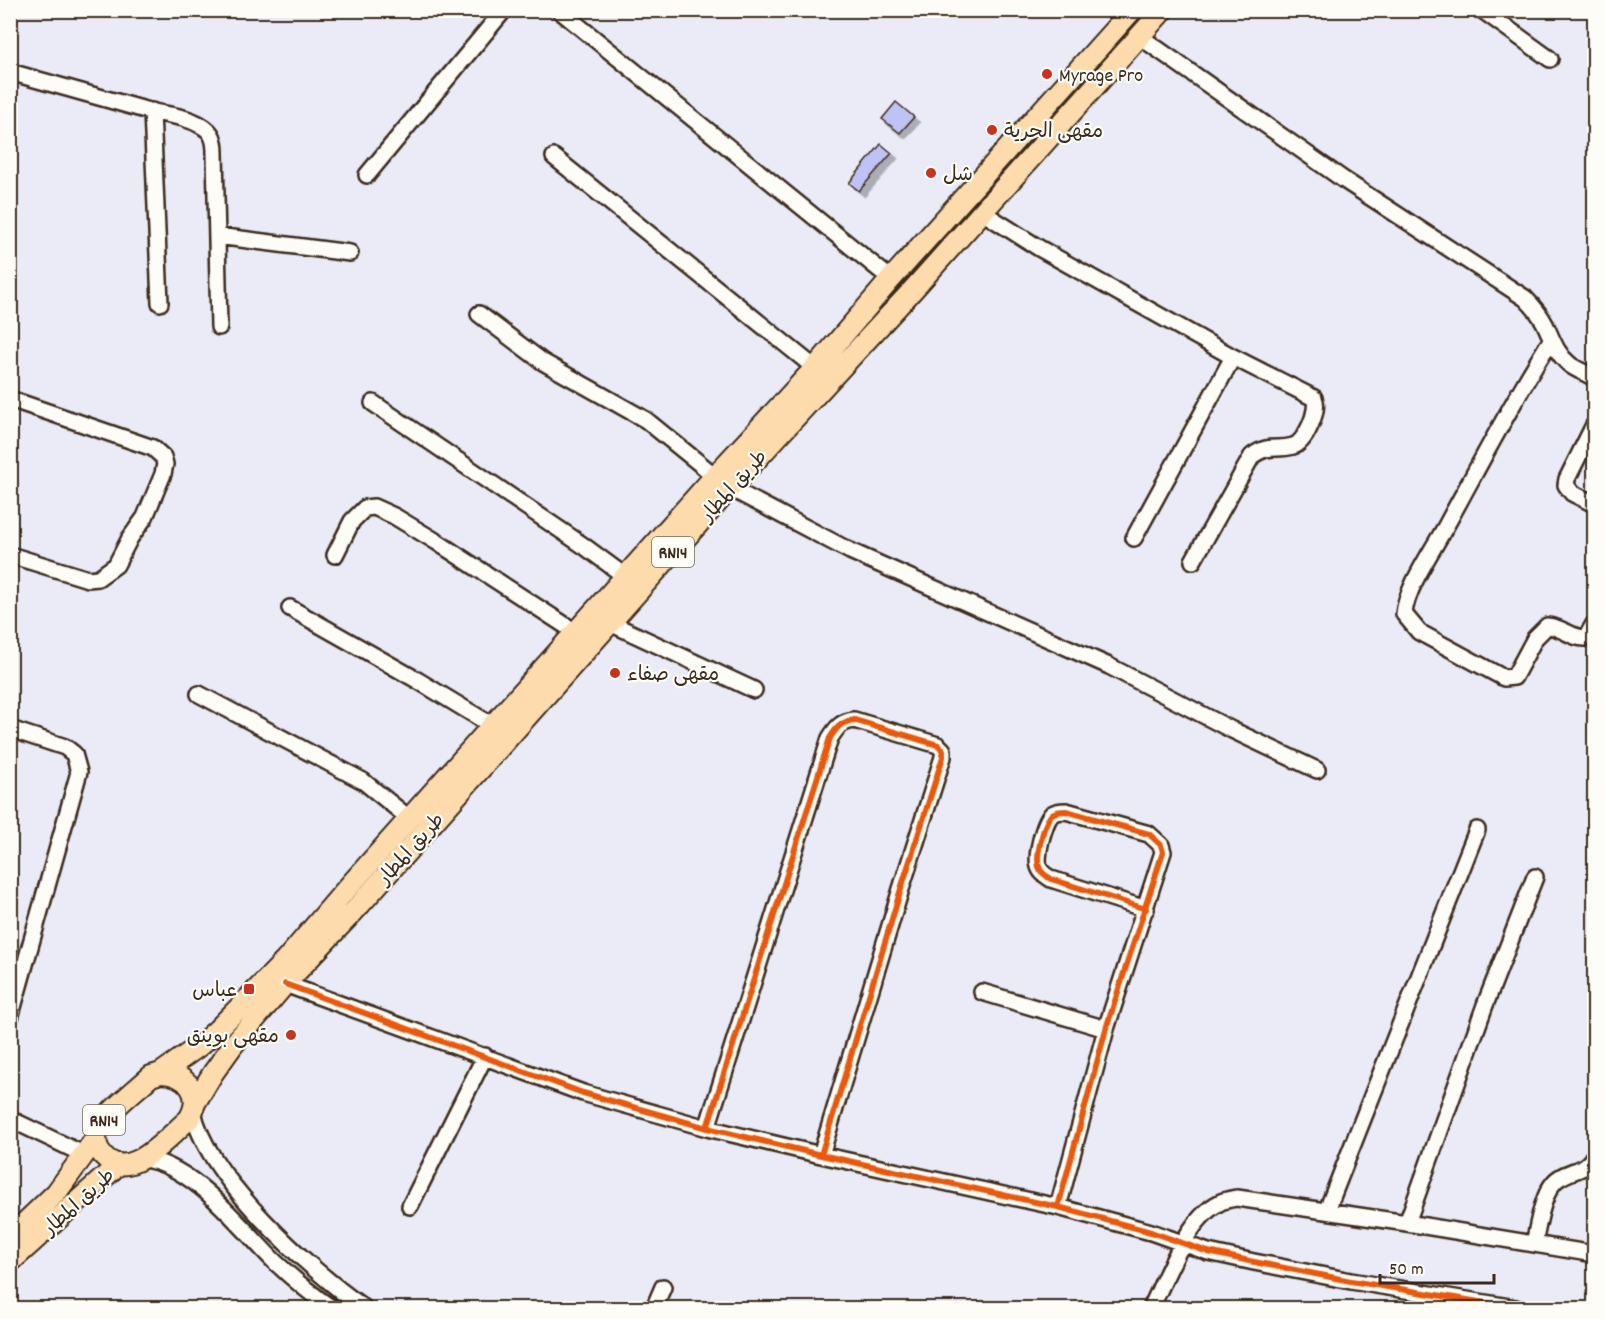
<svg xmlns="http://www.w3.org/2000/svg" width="1605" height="1319" font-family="Dekko,'Playpen Sans Arabic',sans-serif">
<defs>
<filter id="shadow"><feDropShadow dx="5.5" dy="5.5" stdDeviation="0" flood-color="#0004"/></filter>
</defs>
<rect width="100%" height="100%" fill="#eaebf6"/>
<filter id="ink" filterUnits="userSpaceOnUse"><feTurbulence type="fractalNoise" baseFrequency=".0167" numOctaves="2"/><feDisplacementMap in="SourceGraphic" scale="12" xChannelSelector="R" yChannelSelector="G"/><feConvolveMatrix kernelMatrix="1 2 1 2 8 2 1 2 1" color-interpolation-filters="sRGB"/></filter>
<g filter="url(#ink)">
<path fill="#bfc2f4" stroke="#3b2a1e" stroke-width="1.5" filter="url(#shadow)" d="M896,102L914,117L900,133L882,119Z
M881,144L892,153L859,191L849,183Z"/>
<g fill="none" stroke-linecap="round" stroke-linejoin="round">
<defs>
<path id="minor" d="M559,10L891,279
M1482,10L1550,59
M1139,36L1344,180L1525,298C1533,306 1540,314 1545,324C1552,339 1556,353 1569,364C1576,370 1587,373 1594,378
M10,72C57,85 103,98 149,111C167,115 186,116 202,126C213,132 215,141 215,153L219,327
M152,111L160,303
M554,157L815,368
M367,175L504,10
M982,212L1039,248L1233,357L1314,398C1320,410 1305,443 1293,446C1276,451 1270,443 1252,456L1193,561
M217,236L350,253
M479,314L543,362L646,420L715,476
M1551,340C1513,400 1481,462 1447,524C1434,548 1406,588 1404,614L1419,632L1504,678L1514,677L1535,638L1547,626C1561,626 1572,639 1586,638L1594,624
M10,399L153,448L163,457L165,464L163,474L145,517L130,538L116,565L98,578L88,579L10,555
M373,403L584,546L626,577
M1594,425L1567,479L1566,485L1572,493L1594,504
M730,488L850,551L1109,666L1232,730L1317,770
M1134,538L1233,357
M335,555L352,521L365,508L374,507L394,516L437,542L577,633
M290,608L417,680L493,726
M610,623L754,690
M199,694L363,781L410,819
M10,729L65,747L74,754L79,772L10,1018
M285,984L583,1093L707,1128L821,1155L1058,1207L1151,1232L1208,1252L1254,1262L1351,1281L1516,1308
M982,992L1106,1029
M193,1111C206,1177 310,1270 364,1308
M10,1119L85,1155
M707,1128L830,738C837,727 841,722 854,720L938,745L943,750V757L901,889L821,1155
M142,1159C192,1163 240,1227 274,1261C292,1278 311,1294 331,1308
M410,1206L485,1056
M1058,1207L1106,1029L1163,852L1161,845L1149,834L1066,811C1061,811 1057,811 1052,814C1044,822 1034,859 1040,869C1042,874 1047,876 1051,879L1146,909
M1327,1210L1477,830
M1407,1223L1485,1005L1535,877
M1534,1244C1538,1226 1543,1188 1559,1178C1573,1169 1586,1171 1594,1156
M654,1308L663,1287
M1151,1308C1166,1278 1187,1219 1219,1203C1224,1200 1231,1199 1237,1198L1407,1223L1594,1254"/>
<path id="major" d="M161,1073L199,1046L217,1030L285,961L343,893L715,476L815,368L891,279L1132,10
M161,1073C187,1074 204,1094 189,1119C167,1137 125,1190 99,1150C95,1142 95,1131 101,1124C112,1108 136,1090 151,1076Z
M195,1103L213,1073L233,1045L285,984L356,909L730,488L909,294L1163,10
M10,1237L56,1193L96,1138
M10,1262L119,1164"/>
</defs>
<use href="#minor" stroke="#3b2a1e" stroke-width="20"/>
<use href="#major" stroke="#3b2a1e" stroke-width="24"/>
<use href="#minor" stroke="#fdfcf7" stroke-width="15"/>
<use href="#major" stroke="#fddbac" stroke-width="20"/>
<defs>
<path id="cycleway" d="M285,984L583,1093L707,1128L821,1155L1058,1207L1151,1232L1208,1252L1254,1262L1351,1281L1516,1308
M707,1128L830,738C837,727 841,722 854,720L938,745L943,750V757L901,889L821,1155
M1058,1207L1106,1029L1163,852L1161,845L1149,834L1066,811C1061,811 1057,811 1052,814C1044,822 1034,859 1040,869C1042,874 1047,876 1051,879L1146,909"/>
</defs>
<use href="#cycleway" stroke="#fdfcf7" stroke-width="10"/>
<use href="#cycleway" stroke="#e8590c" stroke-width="6"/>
</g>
</g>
<g fill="#c8321e" stroke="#fdfcf7" stroke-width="2">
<circle cx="1047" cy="74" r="6"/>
<circle cx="992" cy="130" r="6"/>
<circle cx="931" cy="173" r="6"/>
<circle cx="615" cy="673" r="6"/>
<rect x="243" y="983" width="12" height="12" rx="3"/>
<circle cx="291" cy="1035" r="6"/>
</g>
<g text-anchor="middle" stroke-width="4.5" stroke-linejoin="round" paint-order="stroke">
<g fill="#fdfcf7" stroke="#75695f" stroke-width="1.5">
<rect x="652" y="537" width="42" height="30" rx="4.5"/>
<rect x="83" y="1105" width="42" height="30" rx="4.5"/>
</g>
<g font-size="18" font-weight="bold" fill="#3b2a1e">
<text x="673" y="558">RN14</text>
<text x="104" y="1126">RN14</text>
</g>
<g font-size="20" fill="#3b2a1e" stroke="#fdfcf7" text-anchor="start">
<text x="1059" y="81">Myrage Pro</text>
<text x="1004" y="137">مقهى الحرية</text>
<text x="943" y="180">شل</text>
<text x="627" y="680">مقهى صفاء</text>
<text x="237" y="996" text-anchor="end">عباس</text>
<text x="279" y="1042" text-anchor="end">مقهى بوينق</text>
</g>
<g font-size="20" fill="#3b2a1e" stroke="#fdfcf7">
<text transform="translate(733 485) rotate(-48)" y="7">طريق المطار</text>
<text transform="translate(410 848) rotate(-48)" y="7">طريق المطار</text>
<text transform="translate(78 1201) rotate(-42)" y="7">طريق المطار</text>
</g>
</g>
<rect width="1605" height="1319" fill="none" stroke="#fdfcf7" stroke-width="36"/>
<rect x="18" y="18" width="1569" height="1283" fill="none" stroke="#3b2a1e" stroke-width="2" filter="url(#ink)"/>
<path d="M1380 1274v9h114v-9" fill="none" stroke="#3b2a1e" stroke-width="3"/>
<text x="1389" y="1274" font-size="18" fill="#3b2a1e" stroke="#fdfcf7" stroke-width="4.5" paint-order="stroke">50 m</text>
</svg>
